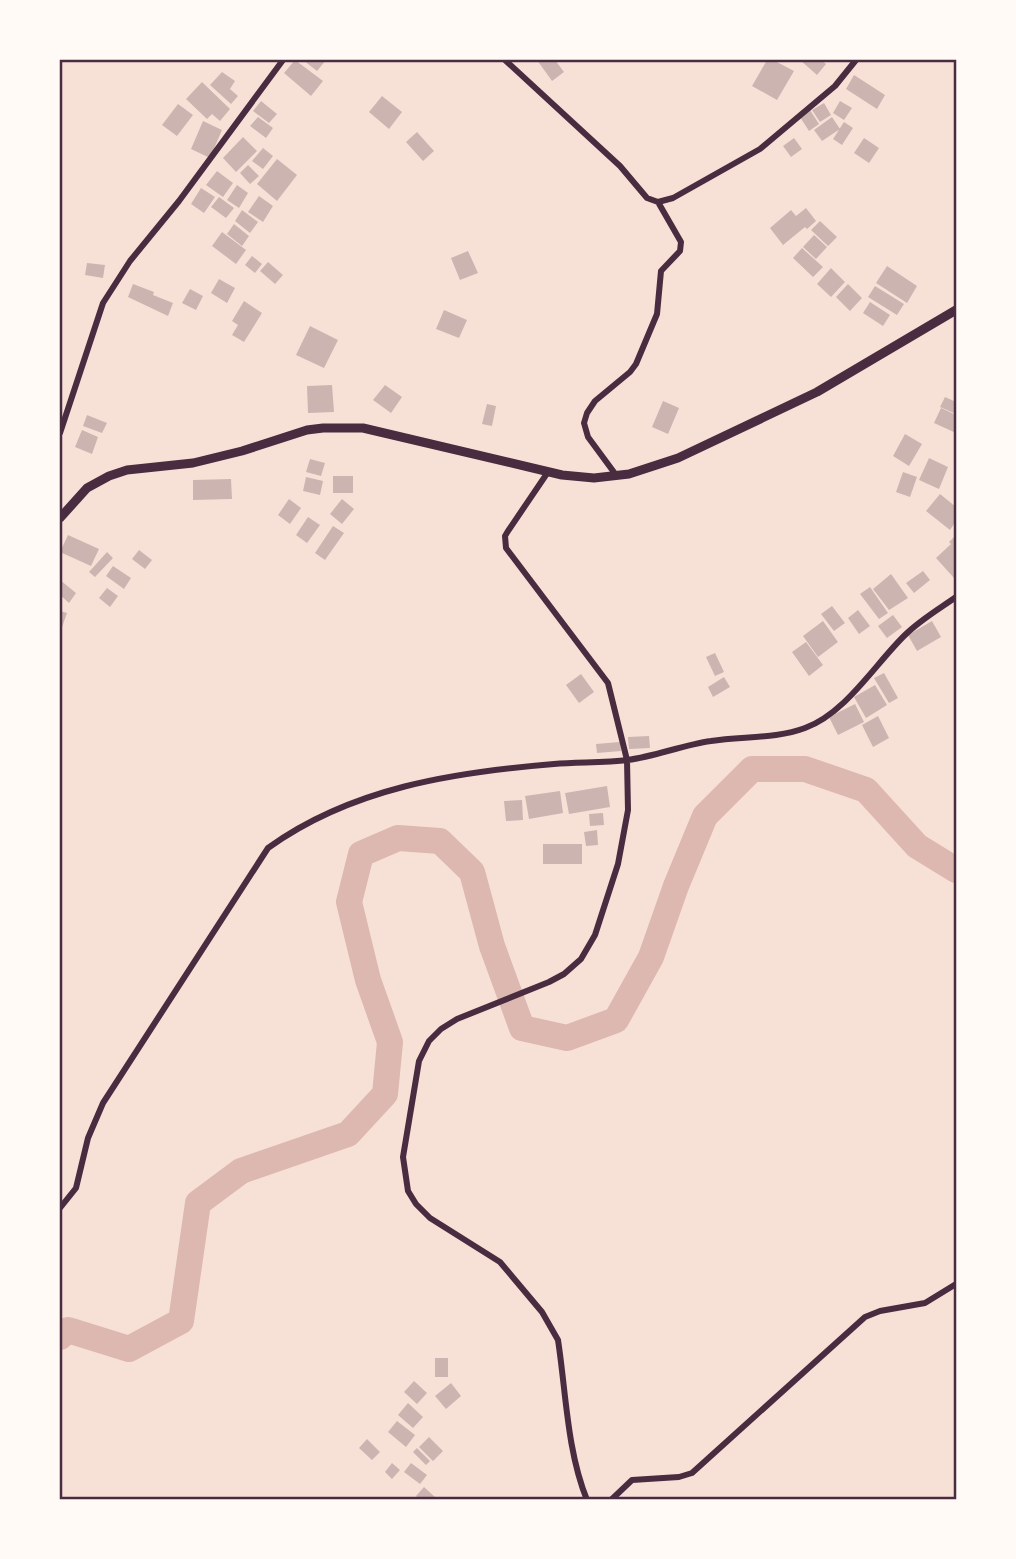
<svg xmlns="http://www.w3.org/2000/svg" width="1016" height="1559" font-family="'Fira Sans Condensed',sans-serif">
<rect width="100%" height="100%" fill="#f7e1d7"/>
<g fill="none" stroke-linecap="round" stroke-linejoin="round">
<path stroke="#dcb8b0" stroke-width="26" d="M60,1337L68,1330L129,1349L181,1321L198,1203L241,1171L348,1134L385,1094L390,1042L368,980L349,902L361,854L398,838L440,841L472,872L492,946L522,1028L567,1038L616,1020L651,957L676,886L705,816L752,769H805L866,790L917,846L956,870"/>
</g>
<path fill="#ccb4b1" d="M295,60L323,81L311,96L284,73Z
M303,60H326L317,71Z
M537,60H555L564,72L552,81Z
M767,60H773L794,71L777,100L752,86Z
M800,60H821L826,64L817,75Z
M222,72L235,81L230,89L238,96L231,104L210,85Z
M854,75L885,95L877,109L846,89Z
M202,82L230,109L220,121L212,114L207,119L186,99Z
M382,96L402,112L389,129L369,112Z
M261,101L277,114L269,123L253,111Z
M840,101L852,108L844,120L833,113Z
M824,103L831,115L820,122L812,110Z
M178,104L193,115L177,136L162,125Z
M810,110L819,124L809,131L800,117Z
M258,117L273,128L266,138L250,126Z
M832,117L840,129L822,141L814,130Z
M203,121L222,130L210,158L191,149Z
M844,122L853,128L842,145L833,139Z
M417,132L434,151L423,161L406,142Z
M243,137L257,151L236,172L223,158Z
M794,138L802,149L791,157L783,146Z
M864,138L879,148L869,163L854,153Z
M263,148L273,156L263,169L252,161Z
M277,159L297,175L277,201L257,184Z
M248,165L259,176L250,184L240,173Z
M217,171L233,183L223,197L206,185Z
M237,185L248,193L239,208L227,200Z
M201,188L215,197L204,213L191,204Z
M259,196L273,206L263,222L248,212Z
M219,197L234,208L226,218L211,207Z
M806,208L816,221L807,229L805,227L783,245L770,228L791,210L796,216Z
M242,210L258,222L250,233L235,221Z
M820,221L837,237L828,246L811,230Z
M234,224L249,236L242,246L227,234Z
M222,232L246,250L236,264L212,246Z
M814,235L827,247L816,259L803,247Z
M802,248L823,267L813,277L793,258Z
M468,251L478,273L460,280L451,258Z
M252,256L262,264L255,273L245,265Z
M268,262L283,275L275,284L260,271Z
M87,263L105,265L103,278L85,275Z
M887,266L917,286L907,303L876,283Z
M831,268L845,282L831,297L817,284Z
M219,279L235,288L227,303L211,293Z
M133,284L154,292L153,295L173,303L168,316L128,297Z
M848,284L862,298L850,311L836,297Z
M875,286L904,304L897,315L868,297Z
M190,289L203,296L196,310L182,303Z
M244,301L262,313L244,342L232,335L238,325L232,321Z
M870,302L890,315L883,326L863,313Z
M444,310L467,320L459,338L436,329Z
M310,326L338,340L324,368L296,355Z
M332,385L334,412L308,413L307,386Z
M385,385L402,397L391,413L373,400Z
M945,397L956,402V414L940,407Z
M663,401L679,408L668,434L652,427Z
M487,404L496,406L492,426L482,424Z
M941,408L956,415V433L934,423Z
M87,415L107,423L102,433L83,426Z
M82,430L98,437L92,454L75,447Z
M905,434L922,444L909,466L893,456Z
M929,458L948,467L939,489L919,480Z
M310,459L325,463L321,476L306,472Z
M903,472L917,477L910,497L896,492Z
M333,476H353V493H333Z
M306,477L323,481L320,495L303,491Z
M231,479L232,499L193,500V480Z
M940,494L956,507V521L950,530L926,511Z
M289,499L301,508L290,524L278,515Z
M342,499L354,509L342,524L330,514Z
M308,517L320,525L307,543L296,535Z
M333,526L344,533L325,560L315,553Z
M68,535L99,549L91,566L60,552Z
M956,535V576L954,578L936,558L951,544L949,542Z
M139,550L152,560L145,569L132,559Z
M107,552L113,558L95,577L89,572Z
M113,566L131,578L124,589L106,576Z
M923,571L930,580L914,593L906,583Z
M891,574L908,598L889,610L873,589Z
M60,580L76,593L69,603L60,595Z
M870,587L888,613L879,619L860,594Z
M107,588L118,596L110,607L99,598Z
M832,606L845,623L834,631L821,614Z
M858,610L870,626L859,634L848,618Z
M60,611L67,613L60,633Z
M893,615L902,627L887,638L878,626Z
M823,621L838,642L818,657L803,636Z
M932,621L941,637L917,651L908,635Z
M806,642L823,665L809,676L792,652Z
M715,653L724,672L715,676L706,657Z
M884,673L898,698L889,703L874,678Z
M581,674L594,692L579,703L566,685Z
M724,677L730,687L713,697L708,687Z
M875,685L887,705L866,718L854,697Z
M855,704L864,722L838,735L829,717Z
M878,716L889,738L873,747L862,725Z
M649,736L650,748L629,749L628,737Z
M620,742L621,751L597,753L596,744Z
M607,786L610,807L569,814L565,793Z
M560,791L563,813L529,819L525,796Z
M522,800L523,820L506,821L504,801Z
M603,813L604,825L590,826L589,814Z
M597,830L598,845L586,846L584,832Z
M543,844H582V864H543Z
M435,1358H448V1377H435Z
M414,1381L427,1393L417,1404L404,1392Z
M451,1383L461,1396L446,1409L435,1396Z
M408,1403L423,1417L413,1428L398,1415Z
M397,1421L415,1435L406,1447L388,1432Z
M429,1437L443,1451L433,1461L419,1447Z
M367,1439L380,1452L372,1460L359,1448Z
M417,1448L430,1461L426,1465L413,1452Z
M392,1463L400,1470L392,1479L385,1472Z
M411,1463L427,1475L420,1484L404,1472Z
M424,1487L436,1498L435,1500H420L416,1496Z"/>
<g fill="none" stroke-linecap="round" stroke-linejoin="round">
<path stroke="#4a2c40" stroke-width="6" d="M505,60L620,166L647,198L658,202L673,198L760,149L835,86L856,60
M60,433L103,303L130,261L179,201L283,60
M548,472L508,531L505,536L506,548L608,683L627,760L628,810L618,864L595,935L581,959L564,974L549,982L457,1019L441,1029L429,1041L419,1061L403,1157L408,1191L416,1204L430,1218L500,1262L542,1312L558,1340C566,1392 567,1451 587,1500
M616,475L588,437L584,423L587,413L595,401L630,372L636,364L657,314L661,271L680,251L681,242L658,202
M60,1208L76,1188L88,1138L103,1103L268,848C351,788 454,772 554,764C578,762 604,763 628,760C656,756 683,745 711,741C741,736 776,739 805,728C846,713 875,664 905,635C920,620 939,609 956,597
M611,1500L632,1480L679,1477L692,1473L865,1317L880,1311L925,1303L956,1284"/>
<path stroke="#4a2c40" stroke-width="9" d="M60,518L87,488L109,476L127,470L193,463L242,451L307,430L323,428H363L562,475L594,478L629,474L678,458L817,392L956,310"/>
</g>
<rect width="1016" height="1559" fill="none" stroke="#fffaf5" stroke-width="122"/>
<rect x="61" y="61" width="894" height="1437" fill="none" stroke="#4a2c40" stroke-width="2.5"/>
</svg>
